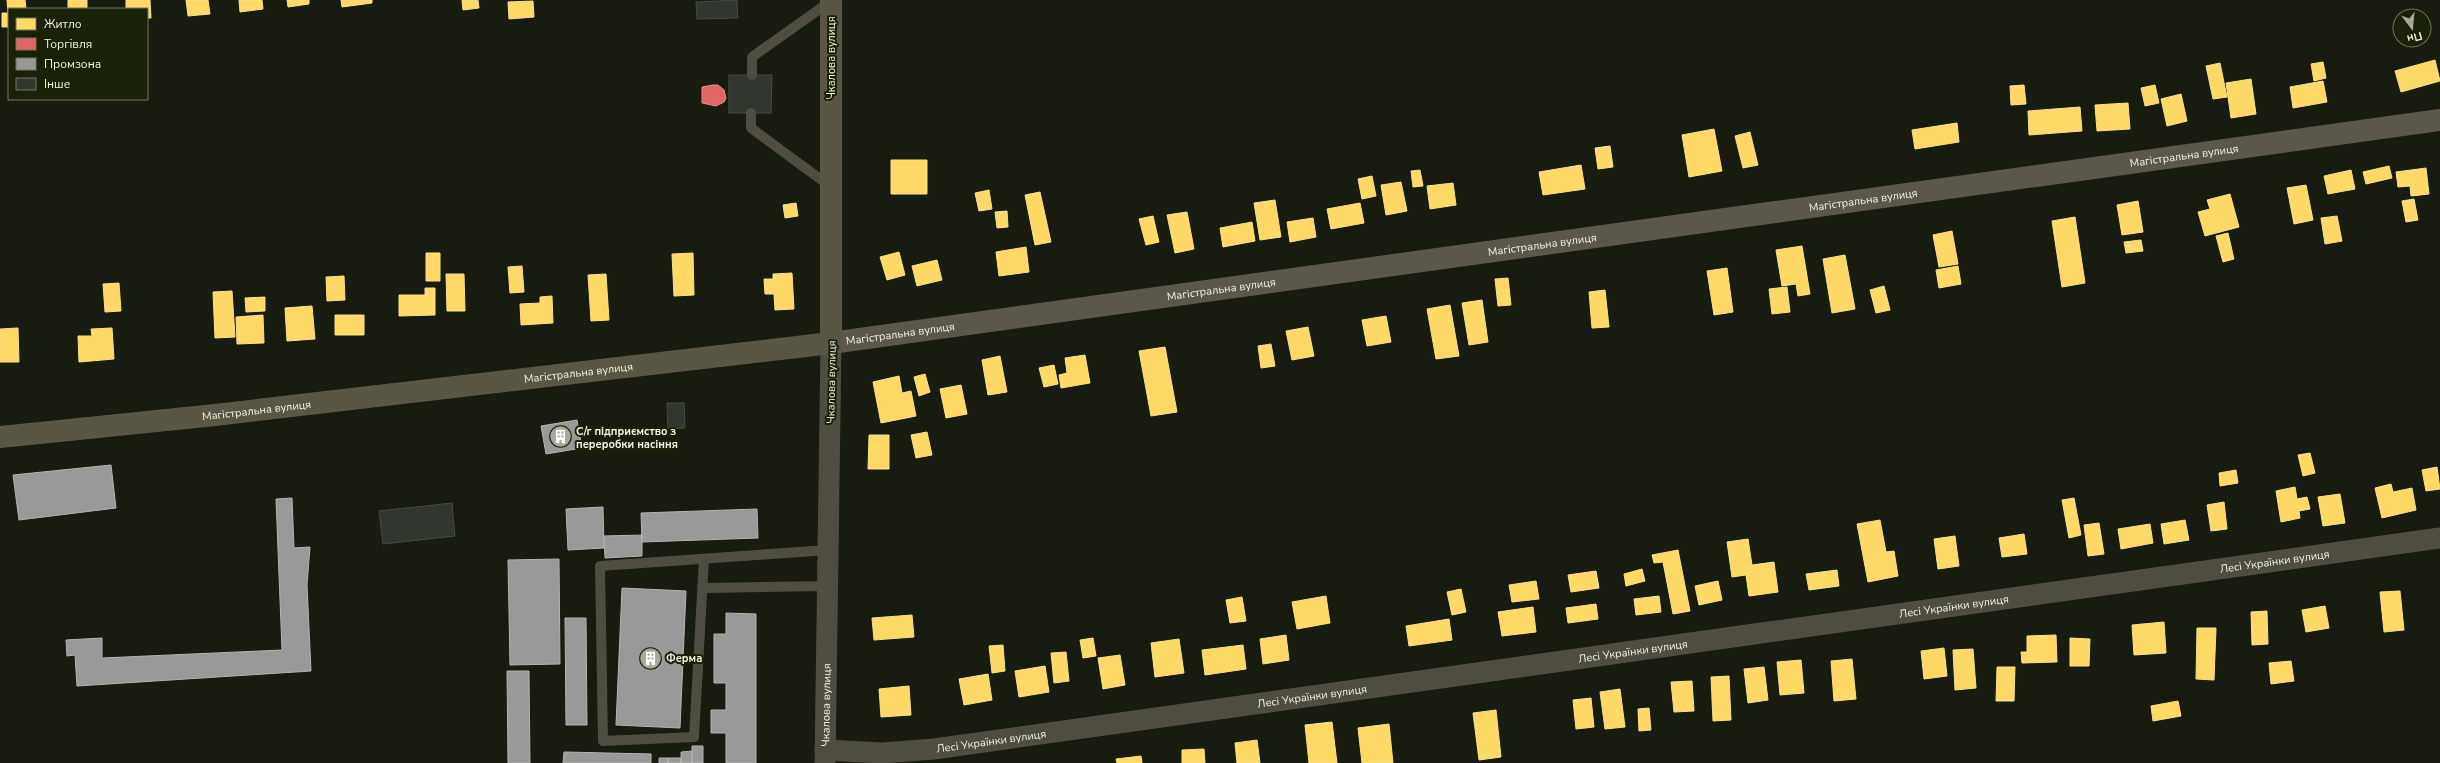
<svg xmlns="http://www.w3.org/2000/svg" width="2440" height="763" font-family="'Nunito Sans',sans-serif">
<rect width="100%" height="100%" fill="#181b0f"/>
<path fill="#ffd966" stroke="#fae18c" d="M7,0H25L26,9H9V27H2V13H8Z
M68,0H87V9H68Z
M126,0H150L151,18H147V9H126Z
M186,0H208L210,14L188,16Z
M239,0H262L263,9L240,12Z
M287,0H309V4L288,7Z
M341,0H372V3L342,7Z
M462,0H478L479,8L463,10Z
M533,1L534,17L509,19L508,2Z
M2435,60L2440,81L2401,92L2395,71Z
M2323,62L2326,78L2314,81L2311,64Z
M2220,63L2227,97L2213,99L2206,66Z
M2251,79L2256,114L2231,118L2226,83Z
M2323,81L2327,102L2293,108L2290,87Z
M2024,85L2026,104L2011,105L2010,86Z
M2155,85L2159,103L2145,106L2141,88Z
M2181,94L2187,121L2167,126L2161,99Z
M2128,103L2130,129L2097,131L2095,105Z
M2080,107L2082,131L2029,135L2028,111Z
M1957,123L1959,142L1915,149L1912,130Z
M1714,129L1722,171L1689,177L1682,135Z
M1750,132L1758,165L1743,168L1735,136Z
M1610,146L1613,167L1598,169L1595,148Z
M891,160H927V194H891Z
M1581,165L1585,189L1543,195L1539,172Z
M2389,166L2392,178L2366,184L2363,172Z
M2426,168L2429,194L2411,196L2410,186L2398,187L2396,172Z
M1420,170L1423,186L1413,187L1411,171Z
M2351,170L2355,189L2328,194L2324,176Z
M1372,176L1376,196L1362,199L1358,179Z
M1401,182L1407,211L1386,215L1381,185Z
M1453,183L1456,205L1430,209L1427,186Z
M2306,185L2313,220L2294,224L2287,188Z
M989,190L992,209L979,211L975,193Z
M1040,192L1051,242L1035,245L1025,195Z
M2230,194L2239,227L2205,236L2198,212L2210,209L2207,200Z
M2414,199L2418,220L2406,222L2402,201Z
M1275,200L1281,237L1260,240L1254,203Z
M2138,201L2143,232L2122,235L2117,205Z
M796,203L798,216L785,218L783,205Z
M1360,203L1364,223L1331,229L1327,209Z
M1007,211L1008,227L997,228L995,212Z
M1187,212L1194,249L1175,253L1167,215Z
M1153,216L1159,242L1146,245L1139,219Z
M2337,216L2342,241L2325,244L2321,218Z
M2075,217L2085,283L2062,287L2052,221Z
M1313,218L1316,237L1290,242L1287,222Z
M1252,222L1255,241L1223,247L1220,228Z
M1952,231L1958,264L1939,267L1933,235Z
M2228,233L2234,259L2223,262L2216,236Z
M2141,240L2143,251L2126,253L2124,242Z
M1802,246L1810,294L1798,296L1796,284L1782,286L1776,250Z
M1026,247L1029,272L999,276L996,252Z
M899,252L905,275L887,280L880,257Z
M426,253H440V281H426Z
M693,253L694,295L674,296L672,254Z
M1845,255L1855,309L1832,313L1823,259Z
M937,260L942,280L917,286L912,266Z
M522,266L524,292L510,293L508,267Z
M1958,266L1961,284L1939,288L1936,270Z
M1727,268L1733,312L1714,315L1707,271Z
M792,273L794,309L775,310L774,294H765L764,279H773V274Z
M446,274H464L465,311H447Z
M606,274L609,320L591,321L588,275Z
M344,276L345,300L327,301L326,277Z
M1508,278L1511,305L1498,306L1495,279Z
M119,283L121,311L105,312L103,284Z
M1884,286L1890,310L1876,313L1870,290Z
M1787,287L1790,312L1772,314L1769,289Z
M425,288H435V315L399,316V295H425Z
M1605,290L1609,327L1592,328L1589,292Z
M232,291L235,337L215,338L213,292Z
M552,296L553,323L521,325L520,304L540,303V297Z
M265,297V311L246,312L245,298Z
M1482,300L1488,342L1469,345L1462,303Z
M1450,305L1459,356L1436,359L1427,309Z
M312,306L315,339L287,341L285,308Z
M263,315L264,343L237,344L236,317Z
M335,315H364V335H335Z
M1386,316L1391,342L1367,346L1362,320Z
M1308,327L1314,356L1292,360L1286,331Z
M18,328L19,362H0V329Z
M112,328L114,359L79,362L78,336H92L91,329Z
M1271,344L1275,366L1261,368L1258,346Z
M1165,347L1177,412L1151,416L1139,351Z
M1085,355L1090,383L1061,388L1059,375L1067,373L1065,358Z
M1000,356L1007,392L988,395L982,360Z
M1054,365L1058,384L1044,387L1039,368Z
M925,374L930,392L919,396L914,377Z
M899,376L902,393L911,391L916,416L881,423L873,382Z
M961,385L967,414L946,418L940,389Z
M927,432L932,455L916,458L911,435Z
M869,435H889V469H868Z
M2310,453L2315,473L2303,476L2298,455Z
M2437,467L2440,489L2426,491L2422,470Z
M2236,470L2238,483L2220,486L2219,473Z
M2391,484L2393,492L2412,488L2416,510L2382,518L2375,488Z
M2295,487L2297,499L2307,497L2310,509L2299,511L2300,518L2281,522L2276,491Z
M2340,494L2345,523L2323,526L2318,497Z
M2074,498L2081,535L2069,538L2062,500Z
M2224,502L2227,529L2211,531L2207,505Z
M1880,520L1886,552L1894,551L1898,576L1868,582L1857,524Z
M2185,520L2189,540L2164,544L2161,524Z
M2099,523L2104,554L2088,556L2084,525Z
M2150,524L2153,543L2121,549L2118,529Z
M2024,534L2027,554L2002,557L1999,538Z
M1955,536L1959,566L1938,569L1934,539Z
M1748,539L1752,565L1774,562L1778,592L1749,596L1746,575L1732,577L1727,542Z
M1678,550L1690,611L1673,614L1663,562L1654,563L1652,555Z
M1642,569L1645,581L1626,586L1624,574Z
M1837,570L1839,586L1809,590L1806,574Z
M1596,571L1599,588L1571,592L1568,575Z
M1536,581L1539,599L1512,602L1509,585Z
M1718,581L1722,600L1699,605L1695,586Z
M1461,589L1466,612L1452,615L1447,592Z
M2400,591L2404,630L2384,632L2380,592Z
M1326,596L1330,623L1297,629L1292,602Z
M1659,596L1661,612L1636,615L1634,599Z
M1242,597L1246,621L1230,623L1226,600Z
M1596,604L1598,619L1568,623L1566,608Z
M2325,606L2329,628L2306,632L2302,610Z
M1533,607L1536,632L1502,636L1498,612Z
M2267,611L2268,644L2252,645L2251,612Z
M912,615L914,637L874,640L872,618Z
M1449,619L1452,640L1409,646L1406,626Z
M2164,622L2166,653L2134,655L2132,625Z
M2197,628H2216L2214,680L2196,679Z
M1286,635L1289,660L1263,664L1260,639Z
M2056,635L2057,662L2022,663L2021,652H2027V636Z
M1093,638L1096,656L1083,658L1080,640Z
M2070,638L2090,639L2089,666H2070Z
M1179,639L1184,673L1155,677L1151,643Z
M1003,645L1005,671L992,673L989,646Z
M1243,645L1246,669L1205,675L1202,650Z
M1944,648L1947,676L1924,679L1921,651Z
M1973,649L1976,688L1955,690L1953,650Z
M1066,652L1069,681L1054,683L1051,653Z
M1120,655L1125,685L1103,689L1098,658Z
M1852,659L1856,699L1834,701L1831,661Z
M1801,660L1804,693L1780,695L1777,662Z
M2291,661L2294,681L2271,684L2269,663Z
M1045,666L1049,692L1019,697L1015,671Z
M1764,667L1768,700L1748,703L1744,669Z
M1997,667H2015L2014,701H1996Z
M988,674L992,700L964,705L959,679Z
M1729,676L1731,720L1713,721L1711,677Z
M1692,681L1694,711L1674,712L1671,682Z
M909,686L911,715L881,717L879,689Z
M1620,689L1625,727L1605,729L1600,692Z
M1591,698L1594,727L1576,729L1573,700Z
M2178,701L2181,716L2153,721L2151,706Z
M1649,708L1651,730L1639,731L1638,709Z
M1496,710L1501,757L1479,760L1473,713Z
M1332,722L1337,763H1309L1305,725Z
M1389,724L1393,763H1362L1358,728Z
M1257,740L1260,763H1237L1235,743Z
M1204,749L1205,763H1182V750Z
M1141,756L1142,763H1117L1116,759Z"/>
<path fill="#e06666" stroke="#e5918c" d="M713,85H718L724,90L726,98L724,102L716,106L702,103V87Z"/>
<path fill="#999" stroke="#b3b5b0" d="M577,420L582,448L546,454L541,426Z
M111,465L116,508L19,520L13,475Z
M292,498L294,548L310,547L307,585L311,671L77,686L75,655L67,656L66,640L102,638V658L282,650L276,499Z
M603,507L604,548L568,550L566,509Z
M757,509L758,538L642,542L641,513Z
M642,535V556L605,558L604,536Z
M559,559L560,664L510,665L508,560Z
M622,588L686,591L680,728L616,725Z
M726,613L756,614V763H726V733H711V710H726V683H714V634H726Z
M565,618H586L587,725H566Z
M507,671H529L530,763H508Z
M692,746H703V763H692Z
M692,751V763H681V752Z
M564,752L651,754V763H563Z
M659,758H668V763H659Z
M668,758H681V763H668Z"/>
<path fill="#31372e" stroke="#464c43" d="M737,0L738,18L697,19L696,2Z
M729,75H772L771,113H729Z
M667,403H684L685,428L668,429Z
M452,503L455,536L383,544L379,511Z"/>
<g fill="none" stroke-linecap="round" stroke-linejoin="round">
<path stroke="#4f4d42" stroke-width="10" d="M752,75V57L831,1
M751,113V128L831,187
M704,559L694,737L603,741L600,566L828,550
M702,588L828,586"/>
<g stroke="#4f4d42" stroke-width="21">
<path id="s1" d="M825,750L882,753L934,749L2440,538"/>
<path id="s2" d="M825,763L831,343"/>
</g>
<path stroke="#5b574a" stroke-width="22" id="s3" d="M831,343L2440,120"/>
<path stroke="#595646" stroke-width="22" id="s4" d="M0,437L215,415L831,343V0"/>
</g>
<defs>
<symbol id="building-disc" viewBox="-11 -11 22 22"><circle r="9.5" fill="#a4a99b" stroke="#1a2109"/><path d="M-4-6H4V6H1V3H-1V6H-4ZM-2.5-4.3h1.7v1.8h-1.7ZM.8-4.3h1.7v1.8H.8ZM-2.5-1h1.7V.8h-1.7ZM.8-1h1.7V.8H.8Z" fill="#fff"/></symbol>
</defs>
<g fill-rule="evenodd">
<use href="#building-disc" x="548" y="424" width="25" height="25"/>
<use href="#building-disc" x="638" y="646" width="25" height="25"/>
</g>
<g text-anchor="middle" stroke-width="4" stroke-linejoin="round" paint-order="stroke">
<g font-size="11" fill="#f0f5e6" stroke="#1a2109">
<text transform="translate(831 58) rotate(-90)" y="4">Чкалова вулиця</text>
<text dy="4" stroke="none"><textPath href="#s3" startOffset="1366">Магістральна вулиця</textPath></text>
<text dy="4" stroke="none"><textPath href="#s3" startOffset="1042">Магістральна вулиця</textPath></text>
<text dy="4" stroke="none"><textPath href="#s3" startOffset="718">Магістральна вулиця</textPath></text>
<text dy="4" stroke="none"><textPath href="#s3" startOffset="394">Магістральна вулиця</textPath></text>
<text dy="4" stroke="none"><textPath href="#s3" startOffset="70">Магістральна вулиця</textPath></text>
<text dy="4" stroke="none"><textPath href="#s4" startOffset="582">Магістральна вулиця</textPath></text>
<text transform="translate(831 382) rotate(-89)" y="4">Чкалова вулиця</text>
<text dy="4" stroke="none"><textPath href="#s4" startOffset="258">Магістральна вулиця</textPath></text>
<text dy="4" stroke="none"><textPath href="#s1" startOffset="1463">Лесі Українки вулиця</textPath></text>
<text dy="4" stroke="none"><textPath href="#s1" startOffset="1139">Лесі Українки вулиця</textPath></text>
<text dy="4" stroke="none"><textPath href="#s1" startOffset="815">Лесі Українки вулиця</textPath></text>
<text dy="4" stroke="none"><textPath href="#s1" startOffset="491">Лесі Українки вулиця</textPath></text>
<text dy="4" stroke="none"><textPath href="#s2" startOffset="58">Чкалова вулиця</textPath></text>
<text dy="4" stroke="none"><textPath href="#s1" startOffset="167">Лесі Українки вулиця</textPath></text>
</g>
<g font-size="11" font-weight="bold" fill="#f0f5e6" stroke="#1a2109" text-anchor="start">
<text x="576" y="435">С/г підприємство з<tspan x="576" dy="13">переробки насіння</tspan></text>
<text x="666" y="662">Ферма</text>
</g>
</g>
<rect x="8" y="8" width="140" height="92" fill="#1a2109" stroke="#707661"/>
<rect x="16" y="18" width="20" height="12" fill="#ffd966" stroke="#707661"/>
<text x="44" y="28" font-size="12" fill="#f0f5e6">Житло</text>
<rect x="16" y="38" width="20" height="12" fill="#e06666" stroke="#707661"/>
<text x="44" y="48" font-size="12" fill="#f0f5e6">Торгівля</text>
<rect x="16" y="58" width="20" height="12" fill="#999999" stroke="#707661"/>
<text x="44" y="68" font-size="12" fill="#f0f5e6">Промзона</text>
<rect x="16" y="78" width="20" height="12" fill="#31372e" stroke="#707661"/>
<text x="44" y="88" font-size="12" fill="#f0f5e6">Інше</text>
<g transform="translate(2412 28) rotate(164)"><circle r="19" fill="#1a2109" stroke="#707661"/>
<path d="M0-3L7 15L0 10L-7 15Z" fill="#a4a99b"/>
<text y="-6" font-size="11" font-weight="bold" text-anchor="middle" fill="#f0f5e6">Пн</text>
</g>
</svg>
